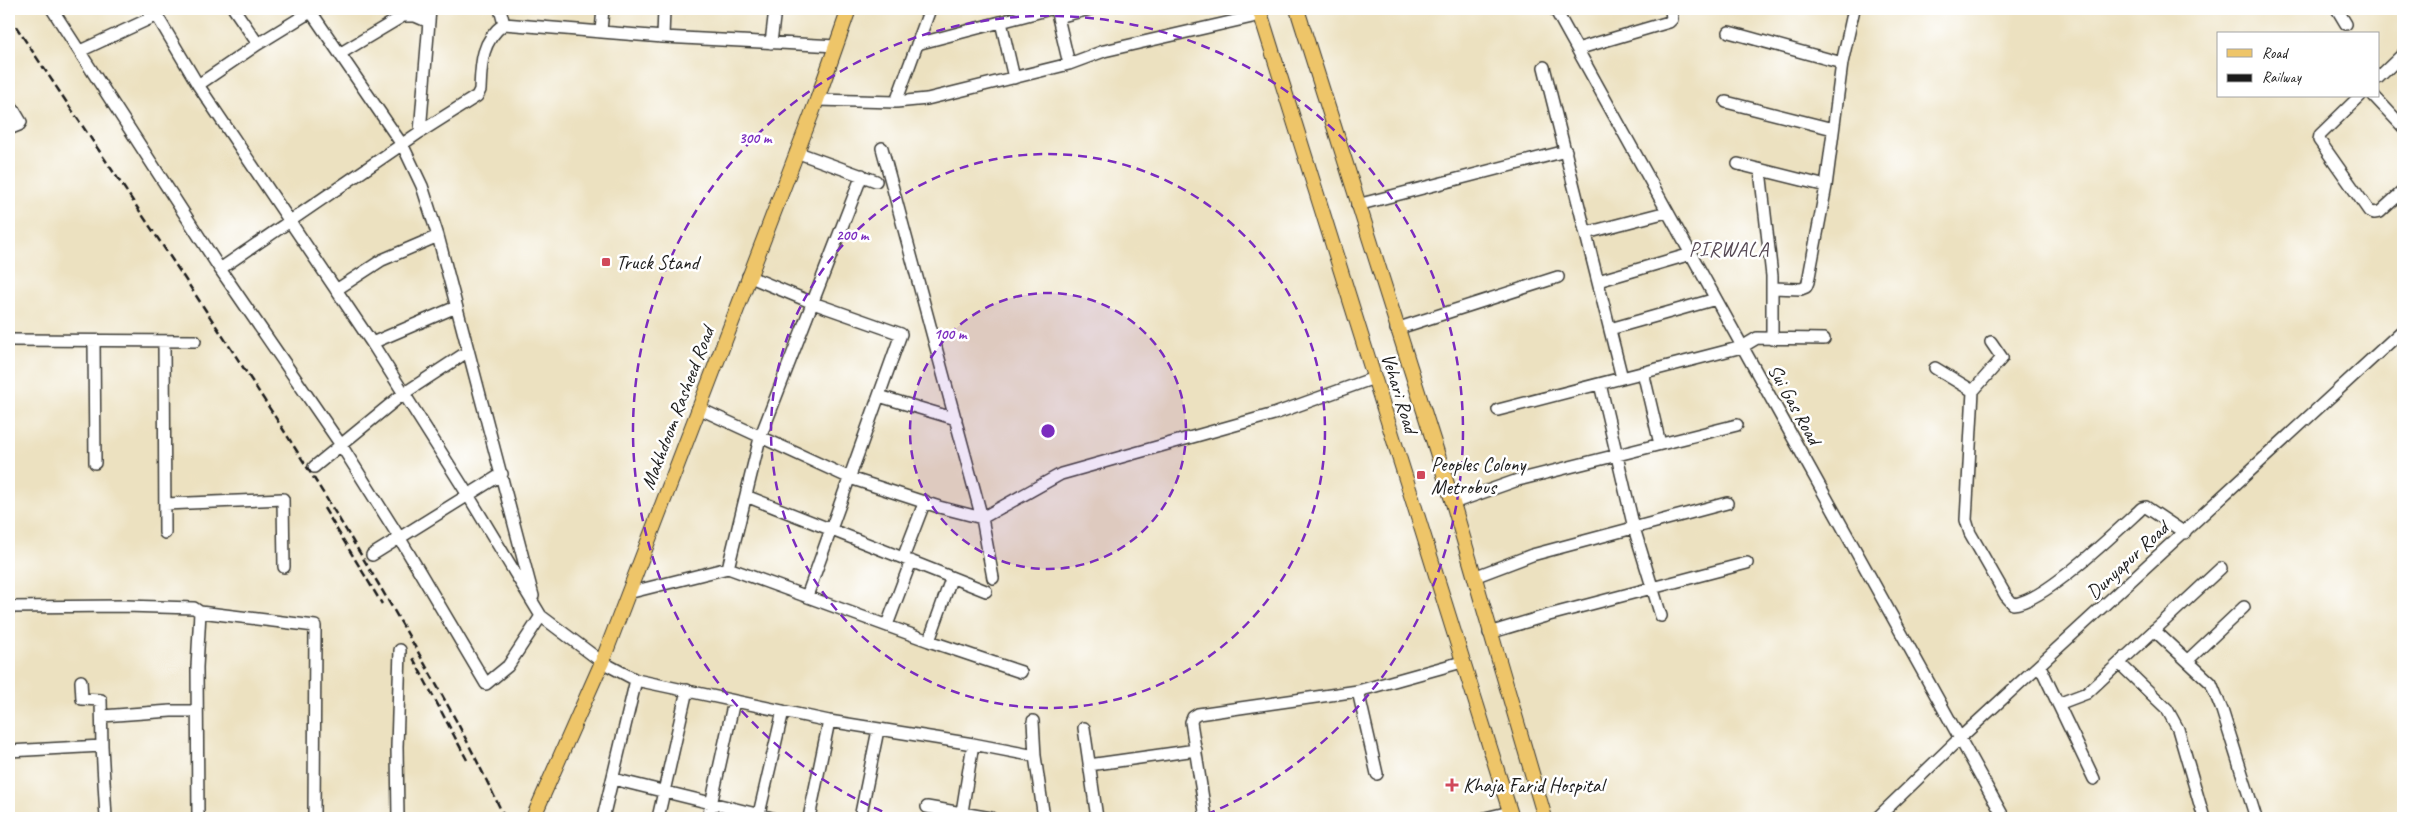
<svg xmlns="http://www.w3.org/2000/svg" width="2412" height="827" font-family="Caveat,sans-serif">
<rect width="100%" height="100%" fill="#fff"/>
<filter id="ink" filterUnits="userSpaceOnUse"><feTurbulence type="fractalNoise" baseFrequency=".02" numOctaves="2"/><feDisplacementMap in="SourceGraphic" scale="10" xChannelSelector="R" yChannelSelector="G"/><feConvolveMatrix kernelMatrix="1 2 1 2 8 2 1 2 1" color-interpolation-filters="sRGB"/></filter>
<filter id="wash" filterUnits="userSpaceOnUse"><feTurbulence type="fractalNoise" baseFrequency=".0096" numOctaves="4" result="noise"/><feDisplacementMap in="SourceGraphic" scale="20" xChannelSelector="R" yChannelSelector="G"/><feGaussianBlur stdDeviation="1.12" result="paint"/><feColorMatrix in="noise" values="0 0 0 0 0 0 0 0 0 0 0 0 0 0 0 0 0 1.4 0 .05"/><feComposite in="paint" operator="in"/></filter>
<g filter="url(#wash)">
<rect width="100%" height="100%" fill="#ece1c0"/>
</g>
<g filter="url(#ink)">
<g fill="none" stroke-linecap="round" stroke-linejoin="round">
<defs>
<path id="minor" d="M52,9L220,269L341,445L399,537L486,684L508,666L541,616
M153,9L198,85L372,343L468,495L541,616L602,662L636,680L829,721L973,744L1035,756
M234,9L258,44
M309,9L403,146L422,186L438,236L533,596
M500,9L504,24
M1056,9L1069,64
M1555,9L2004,818
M2337,9L2346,24
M1058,17L1090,9
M1001,22L1014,78
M601,31L603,9
M1729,32L1842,63
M663,37L664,9
M771,43L775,9
M917,44L1050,9
M1577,49L1669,22L1672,19L1671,9
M80,51L149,19L150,9
M341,53L403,16H415L429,22
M1544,67L1622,378
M2378,78L2403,54
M198,85L258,44L315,9
M2360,96L2320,135L2319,140L2369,211L2374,213L2380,212L2403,191
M2374,96L2403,127
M817,100L896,102L927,99L1069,64L1104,51L1261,15
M9,102L21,122L19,125L9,129
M896,102L930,9
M1726,102L1833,129
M420,132L477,96L480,90C481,64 481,41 504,24L663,37L836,46
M882,148L982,518L993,578
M796,152L876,181
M1738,164L1826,186
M1760,170L1772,276V339
M862,175L760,438L728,568L929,641L1021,672
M1357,205L1566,151
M1586,233L1667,212
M220,269L420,132L430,9
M748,276L813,303L901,334L807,596
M1598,281L1691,254
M1772,288L1801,289L1806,287L1808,282L1826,186L1842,63L1854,9
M336,290L382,260L438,236
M1396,329L1558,277
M1610,329L1716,299
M9,340L195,341
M94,341L95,463
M164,341L165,533
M1991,342L2002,358L1973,391L1966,520L1970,533L2006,596L2013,604C2043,603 2117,531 2142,508L2146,507L2185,533
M372,343L456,307
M1935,368L1973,391
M1643,372L1660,444
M1600,384L1634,528L1661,616
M879,396L956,419
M698,408L850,478L939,507L982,518L1061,474L1274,414L1374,378
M1498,410L1742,347L1757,338L1824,339
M314,467L403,394L467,352
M746,496L986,591
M1453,503L1518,480L1737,425
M165,504L283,499L284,567
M372,555L502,474
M903,558L925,501
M1474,577L1532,555L1727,503
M628,593L728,568
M9,607L125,606L194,608L200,612L197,667L198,818
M200,612L315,626L314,818
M887,625L911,561
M2154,630L2211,683L2222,710L2256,818
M1489,633L1549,615L1747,563
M929,641L951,579
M2188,660L2244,607
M2119,663L2167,709L2178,729L2204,818
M2040,666L2094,779
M81,681L82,699L101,700L102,746
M1358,691L1377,774
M2058,704L2087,693L2221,568
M102,716L171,711H197
M1033,721L1035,756L1044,818
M1084,728L1097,818
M9,751L102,746L106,818
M1089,765L1196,750
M613,779L772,818
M927,807L991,818
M398,818L397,747L400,650
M603,818L636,680
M658,818L687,690
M708,818L734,701
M758,818L783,711
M809,818L829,721
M860,818L878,730
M961,818L973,744
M1206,818L1191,722L1193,717L1198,714L1358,691L1462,662
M1485,818L1510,812
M1877,818L1960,738L2403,330"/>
<path id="major" d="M1259,9L1512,818
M1297,9L1453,503L1545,818
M533,818L602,662L817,100L849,9"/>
</defs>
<use href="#minor" stroke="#3b3a35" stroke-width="14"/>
<use href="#major" stroke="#3b3a35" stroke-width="16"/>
<use href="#minor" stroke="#fff" stroke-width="11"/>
<use href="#major" stroke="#eec569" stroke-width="14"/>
<path stroke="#1c1c1c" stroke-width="2.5" stroke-dasharray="8 4" stroke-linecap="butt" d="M9,16C159,242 316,465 447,704C468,741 486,780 505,818
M324,508L382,604
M413,658L467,760"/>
</g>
</g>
<circle cx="1048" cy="431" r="138" fill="#7b2cbf" fill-opacity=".12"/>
<g fill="none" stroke="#7b2cbf" stroke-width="2.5" stroke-dasharray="9 6">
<circle cx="1048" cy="431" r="138"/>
<circle cx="1048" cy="431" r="277"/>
<path d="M896 817A415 415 0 1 1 1200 817"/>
</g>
<g fill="#d1495b" stroke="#fff" stroke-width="2">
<rect x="601" y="257" width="10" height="10" rx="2.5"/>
<rect x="1416" y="470" width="10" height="10" rx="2.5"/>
<path d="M1449.5 777.5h5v5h5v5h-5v5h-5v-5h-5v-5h5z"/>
</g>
<g text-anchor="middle" stroke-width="5" stroke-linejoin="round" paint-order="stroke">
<g font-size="20" fill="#1c1c1c" stroke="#fff" text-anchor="start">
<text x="616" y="269">Truck Stand</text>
<text x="1431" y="471">Peoples Colony<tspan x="1431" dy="23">Metrobus</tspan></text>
<text x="1463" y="792">Khaja Farid Hospital</text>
</g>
<g font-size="20" fill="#1c1c1c" stroke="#fff">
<text transform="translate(1400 393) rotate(73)" y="7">Vehari Road</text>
<text transform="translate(1795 404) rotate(61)" y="7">Sui Gas Road</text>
<text transform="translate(677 408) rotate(-69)" y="7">Makhdoom Rasheed Road</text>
<text transform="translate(2127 560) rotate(-43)" y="7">Dunyapur Road</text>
</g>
<g font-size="21" letter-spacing="1" fill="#574a55" stroke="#fff">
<text x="1729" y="256">PIRWALA</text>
</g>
</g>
<circle cx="1048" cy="431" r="8" fill="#7b2cbf" stroke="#fff" stroke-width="2.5"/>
<g font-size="15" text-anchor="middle" font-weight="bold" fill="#7b2cbf" stroke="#fff" stroke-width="5" stroke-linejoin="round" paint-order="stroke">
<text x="755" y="143">300 m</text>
<text x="852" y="240">200 m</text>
<text x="950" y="339">100 m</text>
</g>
<rect width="2412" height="827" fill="none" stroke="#fff" stroke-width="30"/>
<rect x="2217" y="32" width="162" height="65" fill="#ffffff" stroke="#a4a4a4"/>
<rect x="2227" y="49" width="25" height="8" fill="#eec569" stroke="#a4a4a4"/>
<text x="2262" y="58" font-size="15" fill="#1c1c1c">Road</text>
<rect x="2227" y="74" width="25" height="8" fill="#1c1c1c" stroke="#a4a4a4"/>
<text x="2262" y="82" font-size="15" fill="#1c1c1c">Railway</text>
</svg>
